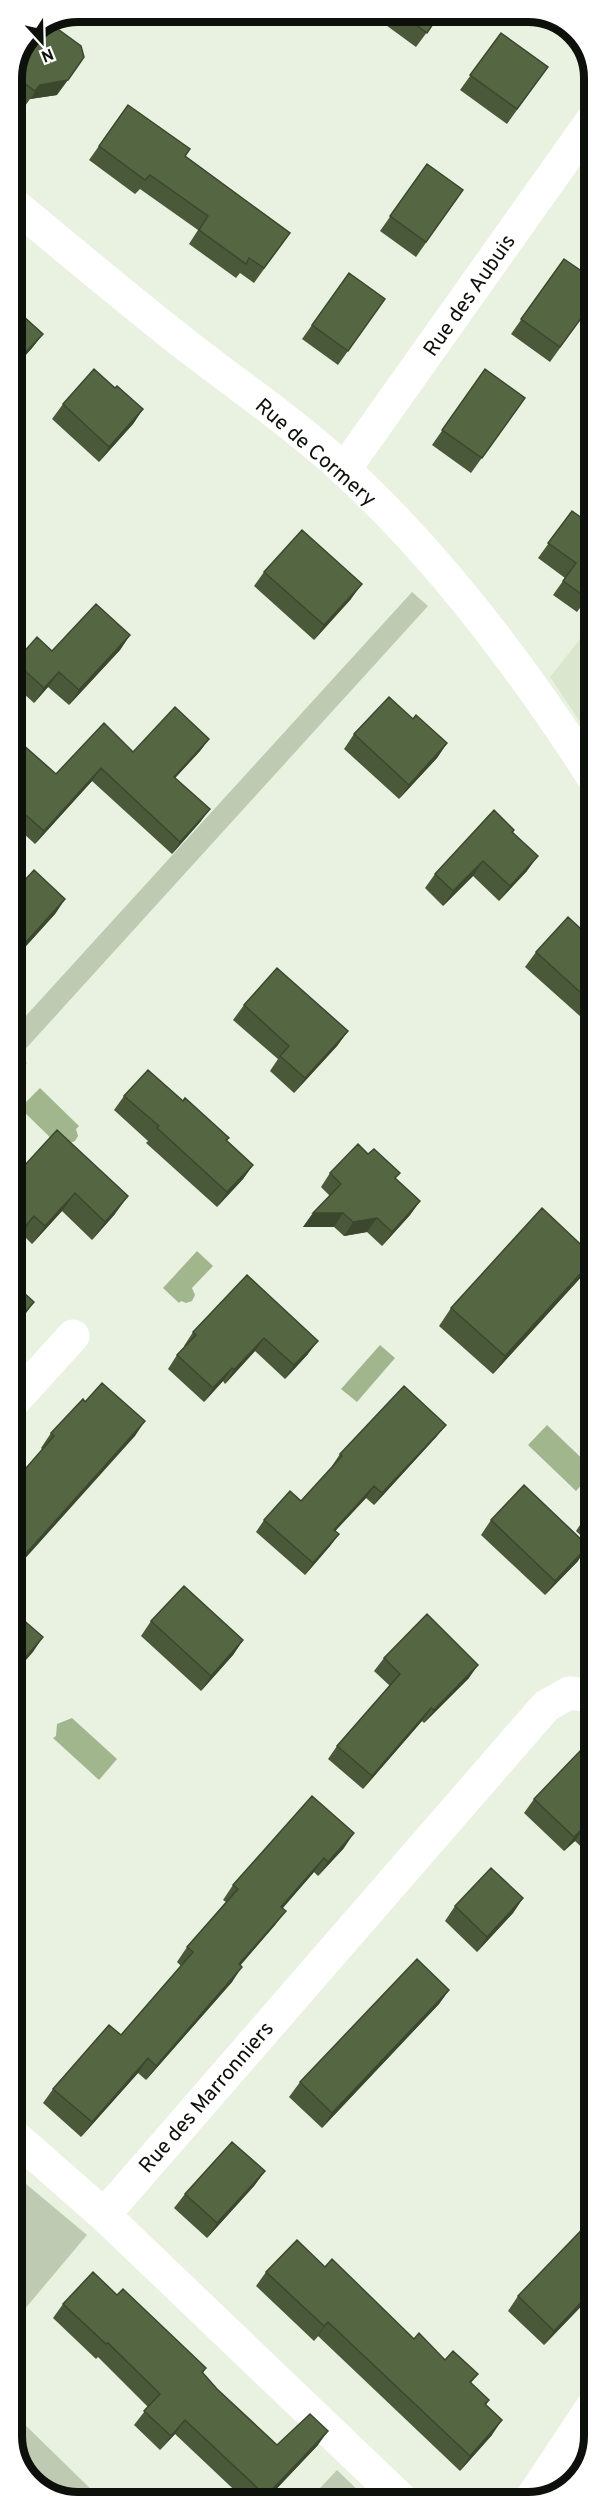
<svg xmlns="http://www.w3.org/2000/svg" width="606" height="2515" font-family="Overpass,sans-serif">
<rect width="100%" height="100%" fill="#e9f2e1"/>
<path fill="#dae7ce" d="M593,623V741L550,677Z"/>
<path fill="#becab2" d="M412,592L428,606L20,1055L27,1063L13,1079V1030Z
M13,2173L87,2235L13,2323Z
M13,2413L104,2502H70L34,2486L13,2449Z
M337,2470L370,2502H307Z"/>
<path fill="#a2b68e" d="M40,1088L79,1126L76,1129L78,1136L75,1141L60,1147L20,1108Z
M197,1251L213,1266L192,1288L195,1295L192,1301L186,1303L181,1301L179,1303L163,1288Z
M380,1345L395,1358L357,1402L341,1389Z
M547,1425L593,1469L594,1472L576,1491L528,1445Z
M72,1718L117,1759L99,1780L53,1738L56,1736L57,1724Z"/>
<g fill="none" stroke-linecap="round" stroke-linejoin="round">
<path stroke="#fff" stroke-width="33" d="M344,470L593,119
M13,1402L73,1336
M13,2135L104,2215
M404,2502L104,2215L546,1706L569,1693L594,1696
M529,2502L594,2404"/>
<path stroke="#fff" stroke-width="33" d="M12,203C73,253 133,304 195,352C243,389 294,424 338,464C436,552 522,667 593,777"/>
</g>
<path fill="#495939" d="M368,12H442L416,47Z
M32,31L57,95L30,99L25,106L12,97V78Z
M501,33L548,67L507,124L460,90Z
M128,105L185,156L290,233L254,283L240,273L236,278L189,244L198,230L140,189L135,194L89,160Z
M427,164L463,190L416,257L380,231Z
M564,259L593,302L550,362L511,334Z
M349,273L385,299L338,365L302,339Z
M12,306L43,334L32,348L14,368L12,367Z
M485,369L525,398L471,473L432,445Z
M115,388L143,409L133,424L99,462L52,419L63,404Z
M572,511L593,590L577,612L553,595L565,578L538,558Z
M264,572L351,599L314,640L254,586Z
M130,635L120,650L69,705L48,687L34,703L12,683V667L15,662L52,651Z
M413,719L447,743L437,758L399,799L344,749L354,734Z
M209,739L200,751L175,778L201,821L172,854L92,781L35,844L12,823V753L56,774L133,752Z
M514,830L513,833L527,871L499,901L473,876L443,906L425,888L435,874Z
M12,893L65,899L55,914L17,956L12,951Z
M593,940V949L592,951L593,952V1003L581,1017L525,967L536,952Z
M244,1005L348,1031L337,1046L294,1093L270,1071L278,1059L233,1020Z
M124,1096L183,1101L229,1138L227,1141L253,1165L243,1179L217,1207L146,1143L148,1141L114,1110Z
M593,1113V1130L586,1123Z
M57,1130L115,1214L92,1240L62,1211L32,1244L22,1234Z
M330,1173L396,1179L420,1201L410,1215L382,1246L367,1232L344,1236L334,1227H303L313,1213L330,1196L321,1187Z
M593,1260L583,1275L493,1374L439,1326L451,1308Z
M247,1275L308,1354L285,1379L255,1351L225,1384L223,1381L204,1402L168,1369L177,1355L185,1347L184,1346L193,1332Z
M85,1402L135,1436L42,1449L41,1448L51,1433Z
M437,1436L374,1505L366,1498L335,1531L339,1534L330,1546L305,1575L256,1532L264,1520L301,1501L333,1467L332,1466L340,1454Z
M594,1508V1548L576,1531L586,1516Z
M491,1520L578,1561L545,1595L481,1535Z
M151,1621L243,1640L233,1655L201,1691L141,1636Z
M384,1658L469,1678L424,1723L422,1721L363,1789L328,1759L337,1746L390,1686L374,1671Z
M594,1763V1859L575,1841L564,1851L524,1813L534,1799Z
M344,1848L318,1876L314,1872L283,1908L275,1925L240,1966L232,1982L146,2080L138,2073L81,2137L43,2103L53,2089L121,2035L181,1966L177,1962L187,1947L226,1902L223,1900L233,1885Z
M523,1898L513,1913L477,1952L445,1921L455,1906Z
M449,1990L439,2004L322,2128L289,2097L300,2082Z
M265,2171L254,2186L207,2238L174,2208L185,2194Z
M594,2177V2293L544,2345L508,2311L518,2296L585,2227L581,2223L586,2216L584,2192Z
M325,2267L414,2339L445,2360L478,2374L471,2383L489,2400L486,2405L492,2435L460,2471L318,2336L314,2341L256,2286L266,2272Z
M117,2295L206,2368L203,2373L217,2389L277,2445H318L264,2502H247L175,2434L160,2450L134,2425L148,2407L98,2357L96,2359L53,2318L63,2304Z"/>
<path fill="#3c482e" d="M68,80L57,95L30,99L25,106L40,85Z
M43,334L32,348L14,368L24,354Z
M143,409L133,424L99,462L109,447Z
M362,584L351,599L314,640L324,625Z
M130,635L120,650L69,705L79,690Z
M59,672L48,687L34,703L44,688Z
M209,739L200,751L165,789L174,777Z
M447,743L437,758L399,799L409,785Z
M101,768L92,781L35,844L44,831Z
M210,809L201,821L172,854L180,842Z
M538,856L527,871L499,901L510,886Z
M483,861L473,876L443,906L453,891Z
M65,899L55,914L17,956L27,941Z
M593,1000V1003L581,1017L591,1002Z
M348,1031L337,1046L294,1093L305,1078Z
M253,1165L243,1179L217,1207L227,1192Z
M75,1193L62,1211L32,1244L45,1226Z
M128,1196L115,1214L92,1240L105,1222Z
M420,1201L410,1215L382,1246L392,1232Z
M313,1213H343L334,1227H303Z
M34,1216L22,1234L13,1244V1240Z
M377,1218L367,1232L344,1236L353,1222Z
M593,1260L583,1275L493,1374L505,1356Z
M34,1302L21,1320L13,1329V1326Z
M264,1338L255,1351L225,1384L234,1370Z
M318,1341L308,1354L285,1379L294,1365Z
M232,1368L223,1381L204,1402L213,1388Z
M145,1421L135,1436L13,1572V1568Z
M446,1425L437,1436L374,1505L382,1493Z
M374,1486L366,1498L325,1542L334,1530Z
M339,1534L330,1546L305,1575L313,1563Z
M588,1546L578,1561L545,1595L555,1581Z
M43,1637L33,1652L13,1675V1672Z
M243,1640L233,1655L201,1691L211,1676Z
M478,1665L469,1678L424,1723L434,1710Z
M431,1708L422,1721L363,1789L372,1776Z
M585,1826L575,1841L564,1851L574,1837Z
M354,1833L344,1848L318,1876L328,1862Z
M324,1858L314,1872L271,1921L281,1907Z
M523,1898L513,1913L477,1952L487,1937Z
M286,1911L275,1925L228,1979L239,1964Z
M242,1967L232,1982L146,2080L156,2066Z
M449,1990L439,2004L322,2128L332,2113Z
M148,2058L138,2073L81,2137L92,2122Z
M265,2171L254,2186L207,2238L217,2223Z
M594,2289V2293L544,2345L554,2331Z
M328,2322L318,2336L314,2341L324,2326Z
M185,2420L175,2434L160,2450L171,2436Z
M502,2420L492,2435L460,2471L470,2456Z
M328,2431L318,2445L264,2502H262L266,2496Z"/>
<path fill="#556742" stroke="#3c482e" stroke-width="1.5" d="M399,12H441L427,33Z
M51,24L81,46L84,57L68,80L40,85L35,91L13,75L32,31Z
M501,33L548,67L517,109L470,75Z
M128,105L190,149L185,156L290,233L264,268L249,258L246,264L199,230L208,216L150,175L145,180L99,146Z
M427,164L463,190L426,242L390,216Z
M564,259L593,279V302L560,347L521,319Z
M349,273L385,299L348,351L312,325Z
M12,306L43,334L24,354L12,344Z
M94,369L115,388L117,386L143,409L109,447L63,404Z
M485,369L525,398L482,458L442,430Z
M572,511L593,526V589L587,598L563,581L576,563L548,543Z
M302,530L362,584L324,625L264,572Z
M96,604L130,635L79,690L59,672L44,688L15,662L37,637L52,651Z
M389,697L413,719L416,715L447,743L409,785L354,734Z
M175,707L209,739L174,777L210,809L180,842L101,768L44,831L12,803V753L21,743L56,774L104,723L133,752Z
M494,810L514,830L512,832L538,856L510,886L483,861L453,891L435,874Z
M34,870L65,899L27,941L12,927V893H13Z
M568,917L593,940V948L591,950L593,952V1000L591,1002L536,952Z
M277,968L348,1031L305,1078L280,1056L289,1046L244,1005Z
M148,1070L183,1101L185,1098L229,1138L226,1140L253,1165L227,1192L157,1128L159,1126L124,1096Z
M57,1130L128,1196L105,1222L75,1193L45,1226L34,1216L13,1240V1178Z
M358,1144L368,1154L374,1149L400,1173L395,1178L420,1201L392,1232L377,1218L353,1222L343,1213H313L341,1184L330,1173Z
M542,1208L593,1256V1260L505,1356L451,1308Z
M247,1275L318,1341L294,1365L264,1338L234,1370L232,1368L213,1388L177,1355L196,1335L193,1332Z
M13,1283L34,1302L13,1326Z
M102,1383L145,1421L13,1568V1483L54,1436L51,1433L83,1399L85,1402Z
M404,1386L446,1425L382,1493L374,1486L334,1530L339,1534L313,1563L264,1520L290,1491L301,1501L342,1456L340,1454Z
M524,1485L588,1546L555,1581L491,1520Z
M594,1508V1524L586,1516Z
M184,1586L243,1640L211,1676L151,1621Z
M13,1611L43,1637L13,1672Z
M427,1614L478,1665L434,1710L431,1708L372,1776L337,1746L400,1674L384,1658Z
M13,1689L21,1696L13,1705Z
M581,1750L594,1763V1835L585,1826L574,1837L534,1799Z
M312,1796L354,1833L328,1862L324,1858L281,1907L286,1911L239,1964L242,1967L156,2066L148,2058L92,2122L53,2089L109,2025L121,2035L193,1952L187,1947L238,1889L233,1885Z
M491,1868L523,1898L487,1937L455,1906Z
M417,1959L449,1990L332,2113L300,2082Z
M232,2142L265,2171L217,2223L185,2194Z
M594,2217V2289L554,2331L518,2296Z
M297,2240L325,2267L332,2259L414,2339L419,2333L445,2360L453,2351L478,2374L470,2382L489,2400L485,2404L502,2420L470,2456L328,2322L324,2326L266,2272Z
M93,2272L117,2295L123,2289L206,2368L202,2372L217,2389L277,2445L310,2414L328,2431L266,2496L185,2420L171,2436L144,2411L160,2394L108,2343L106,2344L63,2304Z"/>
<g text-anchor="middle" stroke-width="4.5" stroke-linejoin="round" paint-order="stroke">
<g font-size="21" fill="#0e110b" stroke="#fff">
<text transform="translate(469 295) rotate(-55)" y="7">Rue des Aubuis</text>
<text transform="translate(316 452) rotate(41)" y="7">Rue de Cormery</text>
<text transform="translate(206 2097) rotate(-49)" y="7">Rue des Marronniers</text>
</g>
</g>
<path d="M0 0H606V2515H0ZM78 22H528A56 56 0 0 1 584 78V2436A56 56 0 0 1 528 2492H78A56 56 0 0 1 22 2436V78A56 56 0 0 1 78 22Z" fill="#fff" fill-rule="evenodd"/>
<path fill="none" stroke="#0e110b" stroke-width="8" d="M78 22H528A56 56 0 0 1 584 78V2436A56 56 0 0 1 528 2492H78A56 56 0 0 1 22 2436V78A56 56 0 0 1 78 22Z"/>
<g transform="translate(42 42) rotate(158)" stroke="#ffffff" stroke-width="4.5" paint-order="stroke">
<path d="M0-4.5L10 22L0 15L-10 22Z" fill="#0e110b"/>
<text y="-9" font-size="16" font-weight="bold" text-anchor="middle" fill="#0e110b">N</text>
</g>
</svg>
